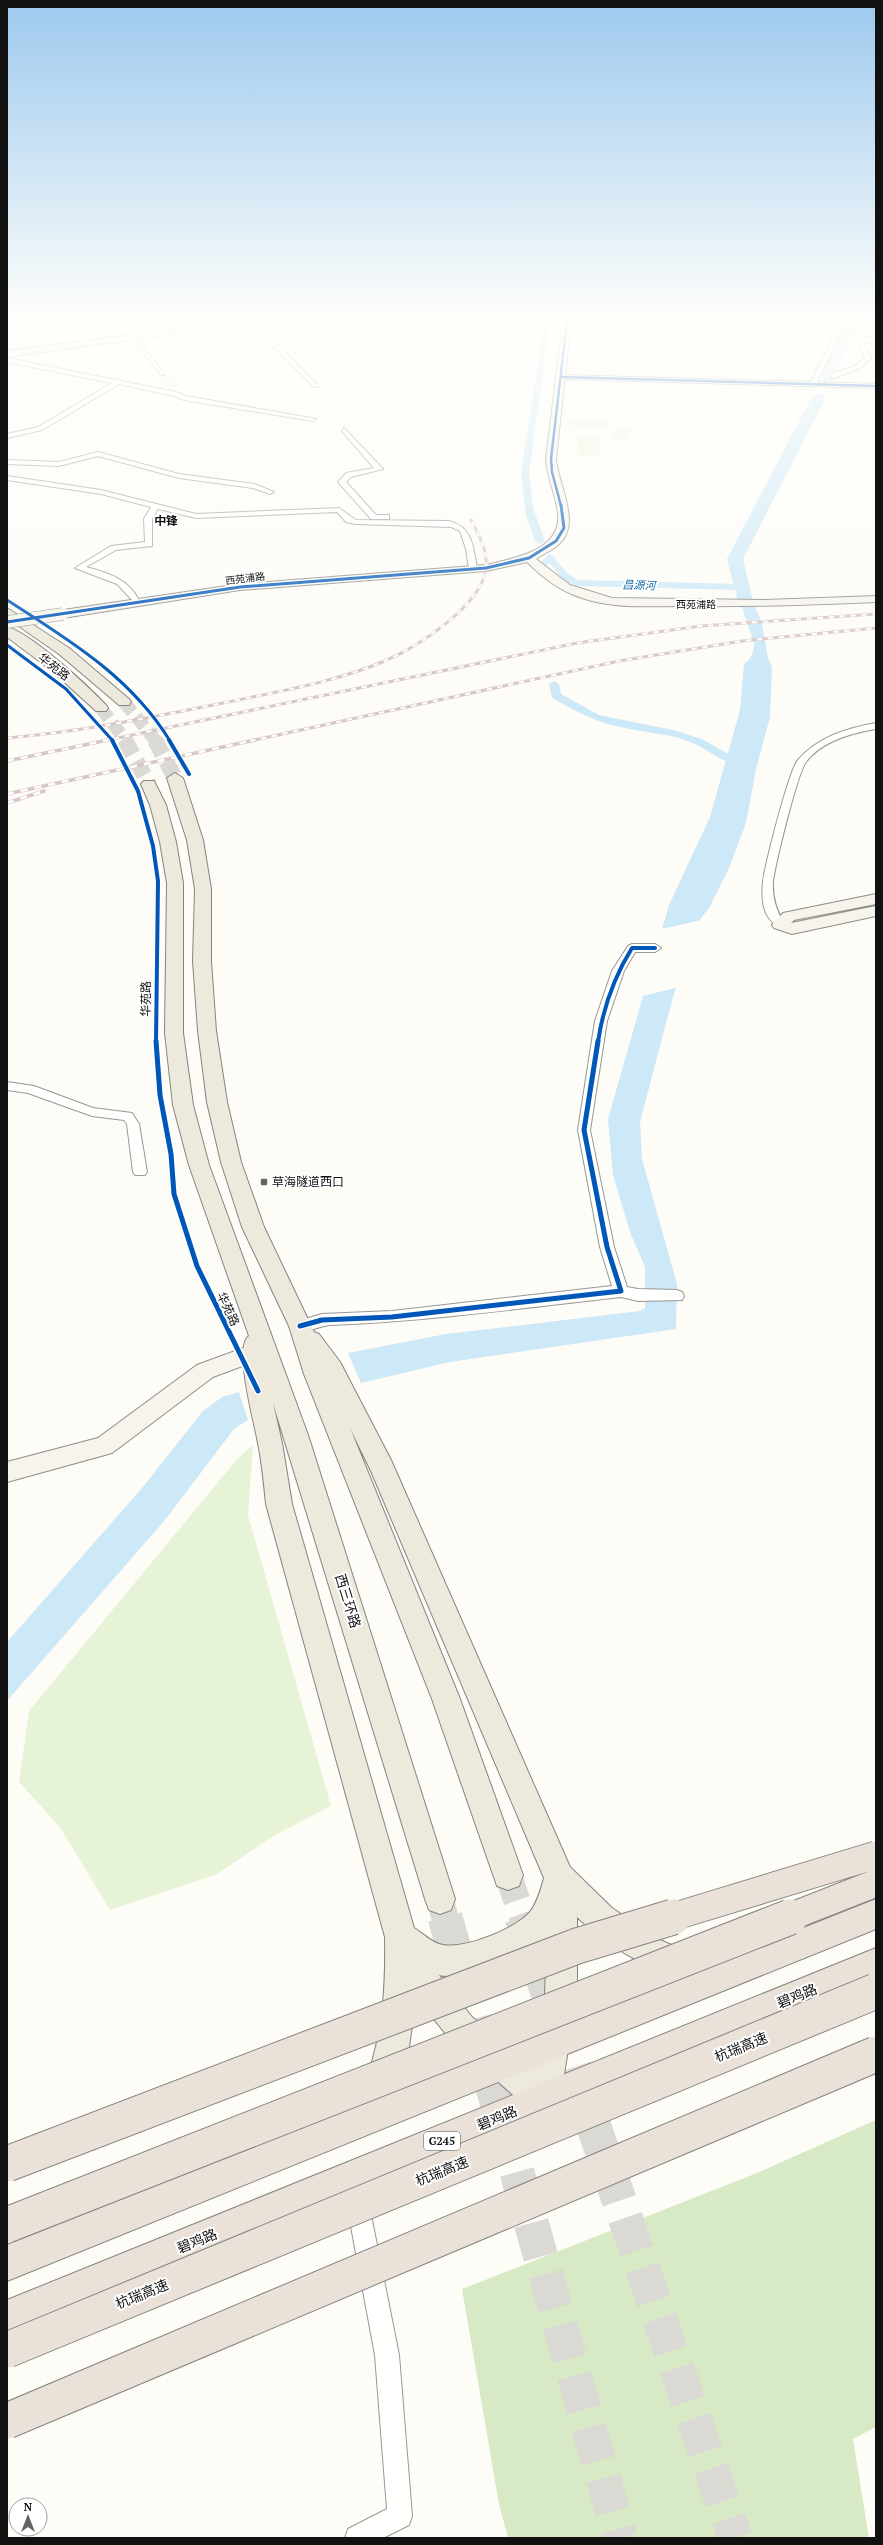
<svg xmlns="http://www.w3.org/2000/svg" width="883" height="2545" font-family="'PT Serif','Noto Sans SC',serif">
<rect width="100%" height="100%" fill="#fdfcf7"/>
<path fill="#e7f3d7" d="M253,1445L248,1515L331,1806L273,1836L217,1874L110,1910L60,1827L19,1782L29,1711L238,1458Z"/>
<path fill="#d8eac5" d="M876,2120V2427L853,2439L869,2538H508L499,2504L462,2289L757,2173Z"/>
<path fill="#f0f6e1" d="M175,377L182,386L166,388L159,379Z
M572,420L607,422L606,429L571,427Z
M619,426L636,428L627,440L610,438Z
M578,435L600,436L599,456L577,455Z"/>
<path fill="#cde8f7" d="M730,564H740L747,588L762,623L768,658L772,667L770,717L756,769L746,823L729,868L709,908L699,921L673,997L640,1122L642,1159L677,1284L676,1329L450,1362L361,1383L348,1353L446,1334L640,1311L645,1308V1267L630,1232L613,1175L608,1119L669,905L710,817L740,710L744,664L749,660L753,652L754,644L735,586Z
M239,1392L248,1420L234,1429L165,1520L7,1701V1642L142,1488L203,1411L222,1397Z"/>
<path fill="#fdfcf7" d="M702,920L679,987L643,996L661,929Z"/>
<g fill="none" stroke-linecap="round" stroke-linejoin="round">
<path fill="#cde8f7" fill-rule="evenodd" d="M544,321H550L529,474L533,508L545,541L540,544L535,541L526,516L521,474Z
M549,554L552,555L568,574L578,580L740,584L745,587L740,590L577,586L565,581L549,563L547,566H541V562Z
M554,681L559,684L561,694L599,715L673,730L702,739L746,764L744,766C732,769 707,749 695,744C671,733 644,733 620,727C595,722 574,710 552,698L549,684Z"/>
<path fill="#cde8f7" fill-rule="evenodd" d="M846,321H858L833,379L827,383L822,382L821,379Z
M819,393L826,397L743,559L753,601L751,605H739L727,559L812,397Z"/>
<path stroke="#dad9d4" stroke-width="13" stroke-dasharray="13 6" stroke-linecap="butt" d="M124,702L156,741
M101,708L126,741"/>
<path stroke="#dad9d4" stroke-width="16" stroke-dasharray="16 8" stroke-linecap="butt" d="M125,740L149,784
M155,740L175,778"/>
<path stroke="#dad9d4" stroke-width="27" stroke-dasharray="27 14" stroke-linecap="butt" d="M508,1875L523,1918
M440,1899L445,1918"/>
<path stroke="#dad9d4" stroke-width="35" stroke-dasharray="35 18" stroke-linecap="butt" d="M445,1917L620,2538
M522,1917L735,2538"/>
<defs>
<path id="street" d="M247,321H253L318,385V387H314Z
M841,321H847L817,382L876,384V388L562,379L559,377L562,375L811,382Z
M856,321H862V336L876,339V343L867,341L864,344L871,358L860,368L831,379L833,373L855,366L865,358L858,344L861,339L856,337Z
M131,336H135L165,375H161Z
M7,358L176,392L186,396L316,419L313,421L184,400L174,396L119,384L42,430L7,438V434L38,427L112,383L7,362Z
M344,428L383,469L351,477L346,482L376,515H389V519H371L338,482L346,473L374,468L342,431Z
M98,452L179,474L254,484L274,492L270,494L253,488L179,478L98,456L59,466L7,464V460L59,462Z
M7,476L101,490L196,514L339,508L356,520L449,521C472,527 473,545 477,568L473,570L469,568L466,549L460,531L451,527L356,524L346,522L337,512L196,518L158,509L152,519V546L116,550L86,567C109,573 129,579 140,602L136,604L117,584L75,568L111,546L145,542L144,519L151,507L101,494L7,480Z
M876,723V729C851,733 822,741 806,762C797,774 775,865 773,882C772,899 777,912 785,925L784,927H776C773,922 766,916 765,910C762,903 762,889 763,882C765,865 789,770 798,760C818,737 847,728 876,723Z
M632,944H655L661,948L655,952H635L624,971L607,1021L590,1130L614,1247L627,1287L638,1289L677,1290L682,1292L684,1296L682,1300L638,1301L621,1297C524,1308 428,1321 330,1325C319,1326 305,1334 295,1330L293,1326L295,1322L322,1314L392,1311L612,1286L600,1247L578,1130L595,1021L612,971L628,946Z
M7,1082L34,1086L93,1108L132,1113L139,1124L147,1172L145,1175H135L133,1172L127,1124L124,1120L92,1116L28,1093L7,1090Z
M358,2194L366,2197L369,2205L399,2355L412,2516L409,2525L383,2538H345L348,2529L387,2509L375,2355L347,2205L350,2197Z"/>
<path id="secondary" d="M238,321H258L254,323L7,357V351Z
M563,321H571L556,459C558,484 582,524 559,544C553,550 543,554 536,559L570,585L612,598L765,600L876,596V602C811,605 747,607 681,606C648,606 614,609 582,598C560,591 543,578 527,562L486,571L240,590L63,618L57,614L63,610L240,584L486,565C514,558 562,551 558,513C556,495 547,478 546,459Z
M876,894V904L794,920L791,923L876,906V916L792,934L774,928L772,925L783,913Z
M265,1340L272,1343L275,1349L272,1355L213,1377L112,1453L7,1482V1462L98,1438L197,1365Z"/>
<path id="primary" d="M7,608L69,648L129,699L131,702L129,705H119L59,654L7,618Z
M7,627C31,633 88,686 106,705L108,708L106,711H96L51,670L7,637Z
M175,773L183,778L203,840L211,889V961L216,1031L227,1102L241,1162L264,1227L314,1332L319,1334L340,1362L391,1460L570,1867L612,1908L660,1940L690,1953L695,1964L690,1975L679,1980C642,1964 606,1946 577,1917V1994L560,2099L555,2111L543,2116L531,2111L450,2039L416,1997L409,2047L394,2095L382,2100L370,2095L365,2083C383,2035 386,1987 385,1937L266,1504C264,1484 262,1463 258,1443C255,1425 233,1346 249,1336L189,1165L173,1105L165,1033L167,883L160,842L150,805L141,784L144,781H154L166,805L176,842L183,883V1033L193,1105L209,1165L308,1435L455,1899L451,1910L440,1914L429,1910L425,1899L273,1403L282,1443L292,1504L414,1928C423,1933 431,1943 443,1945C465,1949 515,1929 530,1912C537,1903 541,1889 544,1878L371,1471L350,1428L460,1699L523,1875L519,1886L508,1890L497,1886L432,1699L304,1374L289,1326L242,1227L221,1162L207,1102L198,1031L193,961L195,889L187,840L167,778ZM547,1939L545,1994L532,2068L472,2017L439,1975C467,1982 524,1956 547,1939Z"/>
<path id="highway" d="M876,1899V1929L7,2281V2245Z
M876,1948V1980L7,2336V2300Z"/>
</defs>
<use href="#street" stroke="#979795" stroke-width="2"/>
<use href="#secondary" stroke="#8e8d8b" stroke-width="2"/>
<use href="#primary" stroke="#858482" stroke-width="2"/>
<use href="#highway" stroke="#858482" stroke-width="2"/>
<use href="#street" fill="#fffffe" fill-rule="evenodd"/>
<use href="#secondary" fill="#f6f4eb" fill-rule="evenodd"/>
<use href="#primary" fill="#ede9dc" fill-rule="evenodd"/>
<use href="#highway" fill="#eae1d8" fill-rule="evenodd"/>
<defs>
<path id="rail-far1" d="M7,738C78,732 148,718 218,704C275,692 334,683 387,660C419,646 482,605 486,568C488,551 479,535 471,520
M103,741L577,643L701,626L876,614
M250,741L619,661L742,641L876,628"/>
<path id="rail" d="M7,761L108,740
M7,794L255,740
M7,803L44,791"/>
</defs>
<use href="#rail-far1" stroke="#d9c6c7" stroke-width="3"/>
<use href="#rail" stroke="#d9c6c7" stroke-width="3.5"/>
<use href="#rail-far1" stroke="#fff" stroke-width="2" stroke-dasharray="5.5" stroke-linecap="butt"/>
<use href="#rail" stroke="#fff" stroke-width="2.5" stroke-dasharray="7" stroke-linecap="butt"/>
<defs>
<path id="secondary-bridge" d="M7,622L63,614"/>
<path id="highway-bridge-far1" d="M669,1918L876,1855
M787,1918L876,1883"/>
<path id="highway-bridge" d="M7,2164L577,1946L673,1917
M7,2225L790,1917
M7,2350L876,1991
M7,2421L876,2054"/>
</defs>
<use href="#secondary-bridge" stroke="#8e8d8b" stroke-width="13" stroke-linecap="butt"/>
<use href="#highway-bridge-far1" stroke="#858482" stroke-width="29" stroke-linecap="butt"/>
<use href="#highway-bridge" stroke="#858482" stroke-width="37" stroke-linecap="butt"/>
<use href="#secondary-bridge" stroke="#f6f4eb" stroke-width="12"/>
<use href="#highway-bridge-far1" stroke="#eae1d8" stroke-width="27"/>
<use href="#highway-bridge" stroke="#eae1d8" stroke-width="35"/>
<defs>
<path id="cycleway-far3" d="M562,377L876,386
M561,506L552,472L551,459L567,321"/>
<path id="cycleway-far2" d="M7,600C69,640 131,677 170,741
M7,622L240,587L486,568L529,558L556,541L564,528L561,505
M7,645L66,689L113,741"/>
<path id="cycleway-far1" d="M112,740L138,791L153,846L158,881L156,1042
M169,740L189,774
M598,1042C603,1008 614,977 632,948H655"/>
<path id="cycleway" d="M156,1041L160,1095L171,1154L174,1194L197,1266L258,1391
M300,1326L322,1320L392,1317L621,1291L607,1247L584,1130L598,1041"/>
</defs>
<use href="#cycleway-far3" stroke="#fff" stroke-width="3.5"/>
<use href="#cycleway-far2" stroke="#fff" stroke-width="4.5"/>
<use href="#cycleway-far1" stroke="#fff" stroke-width="6"/>
<use href="#cycleway" stroke="#fff" stroke-width="8"/>
<use href="#cycleway-far3" stroke="#0057b8" stroke-width="2.5"/>
<use href="#cycleway-far2" stroke="#0057b8" stroke-width="3"/>
<use href="#cycleway-far1" stroke="#0057b8" stroke-width="4"/>
<use href="#cycleway" stroke="#0057b8" stroke-width="5"/>
</g>
<linearGradient id="sky" x2="0" y2="1"><stop stop-color="#9dc9ee"/><stop offset="0.47" stop-color="#fefefb"/><stop offset="1" stop-color="#fefefb" stop-opacity="0"/></linearGradient>
<rect width="883" height="677" fill="url(#sky)"/>
<rect fill="#646362" stroke="#fff" stroke-width="1.5" x="260" y="1178" width="8" height="8" rx="2"/>
<g text-anchor="middle" stroke-width="4" stroke-linejoin="round" paint-order="stroke">
<g font-size="10" fill="#111" stroke="#fff">
<text transform="translate(245 578) rotate(-7)" y="4">西苑浦路</text>
<text x="696" y="608">西苑浦路</text>
</g>
<g font-size="11" font-style="italic" fill="#1768a6" stroke="#fff">
<text transform="translate(639 585) rotate(2)" y="4">昌源河</text>
</g>
<rect fill="#fff" stroke="#585858" stroke-width="1" x="424" y="2132" width="36" height="18" rx="3"/>
<g font-size="11" font-weight="bold" fill="#111">
<text x="442" y="2145">G245</text>
</g>
<g font-size="12" font-weight="bold" fill="#111" stroke="#fff">
<text x="166" y="525">中锋</text>
</g>
<g font-size="12" fill="#111" stroke="#fff">
<text transform="translate(54 667) rotate(38)" y="4">华苑路</text>
<text transform="translate(146 999) rotate(-89)" y="4">华苑路</text>
<text transform="translate(228 1309) rotate(65)" y="4">华苑路</text>
</g>
<g font-size="12" fill="#111" stroke="#fff" text-anchor="start">
<text x="272" y="1186">草海隧道西口</text>
</g>
<g font-size="14" fill="#111" stroke="#fff">
<text transform="translate(348 1601) rotate(73)" y="5">西三环路</text>
<text transform="translate(797 1996) rotate(-22)" y="5">碧鸡路</text>
<text transform="translate(741 2047) rotate(-22)" y="5">杭瑞高速</text>
<text transform="translate(497 2118) rotate(-22)" y="5">碧鸡路</text>
<text transform="translate(442 2171) rotate(-22)" y="5">杭瑞高速</text>
<text transform="translate(197 2241) rotate(-22)" y="5">碧鸡路</text>
<text transform="translate(142 2294) rotate(-22)" y="5">杭瑞高速</text>
</g>
</g>
<rect width="883" height="2545" fill="none" stroke="#111111" stroke-width="16"/>
<g transform="translate(28 2517)"><circle r="19" fill="#ffffff" stroke="#a0a0a0"/>
<path d="M0-3L7 15L0 10L-7 15Z" fill="#646362"/>
<text y="-6" font-size="11" font-weight="bold" text-anchor="middle" fill="#111111">N</text>
</g>
</svg>
